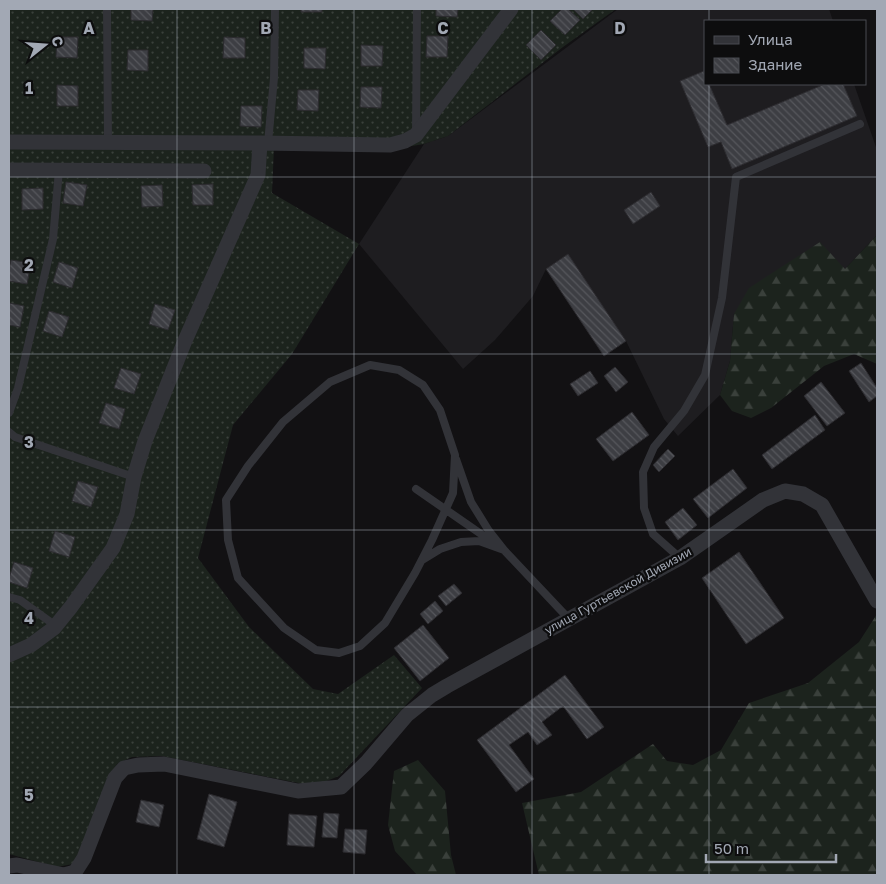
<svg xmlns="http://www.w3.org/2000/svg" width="886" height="884" font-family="'Golos Text',sans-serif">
<defs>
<pattern id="grass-dots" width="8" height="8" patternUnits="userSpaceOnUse" patternTransform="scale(1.25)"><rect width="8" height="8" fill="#1c231d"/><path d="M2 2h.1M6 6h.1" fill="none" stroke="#3a403b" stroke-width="1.8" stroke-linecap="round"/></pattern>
<pattern id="forest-firs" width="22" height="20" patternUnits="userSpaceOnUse" patternTransform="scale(1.25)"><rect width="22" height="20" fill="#1c231d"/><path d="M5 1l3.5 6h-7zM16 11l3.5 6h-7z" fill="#3a403b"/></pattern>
<pattern id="building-back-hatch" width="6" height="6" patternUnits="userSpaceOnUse" patternTransform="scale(1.25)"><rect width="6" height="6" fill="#3d3e43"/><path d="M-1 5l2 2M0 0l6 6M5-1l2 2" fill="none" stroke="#56575c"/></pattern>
</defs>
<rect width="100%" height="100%" fill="#121113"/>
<path fill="#1e1d20" d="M618,9H829L833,21H705V84H854L877,150V235L845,269L734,314L730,361L720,395L678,436L664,419L626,341L604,356L546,269L533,296L495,340L463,369L359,244L424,144L448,136Z"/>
<path fill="url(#grass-dots)" d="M9,9H616L563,47L448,136L424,144L394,149L274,147L272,193L359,244L292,354L233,425L198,558L249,627L313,689L338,694L394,655L422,688L339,776L314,786L162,756L132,757L117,764L88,836L73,864L57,867L9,854Z"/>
<path fill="url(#forest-firs)" d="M877,235V364L854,354L824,366L771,408L751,418L732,411L720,395L730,361L734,314L749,288L820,242L845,269Z
M877,614V875H539L522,803L581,792L653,744L667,761L693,765L721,750L749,703L808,683L859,642Z
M418,760L445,791L451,855L456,875H417L395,851L388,825L394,771Z"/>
<path fill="url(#building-back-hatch)" stroke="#2c2b2f" d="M131,9H153L152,21L131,20Z
M301,9H322V12H301Z
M436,9H458L457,17L436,16Z
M562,9H568L580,20L565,35L550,21Z
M573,9H593L583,19Z
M541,30L556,45L541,60L526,45Z
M427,36H448L447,57H426Z
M57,37H78L77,58L56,57Z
M224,37L245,38V58H223Z
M361,45L383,46L382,66H361Z
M304,48H326L325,69L304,68Z
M128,50H148V71L127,70Z
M704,71L705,84H709L727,125L825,84H843L857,116L732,169L721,142L708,147L680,81Z
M57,85L78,86V106H57Z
M361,87H382L381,108L360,107Z
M298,90H319L318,111L297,110Z
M241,106H262L261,127L240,126Z
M66,182L87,185L83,206L63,203Z
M213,184V205H193L192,185Z
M162,185L163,206L142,207L141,186Z
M43,188V209L22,210V189Z
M651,192L660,206L633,224L624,210Z
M568,254L626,341L604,356L546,269Z
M11,260L31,263L27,284L9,281V269Z
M59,262L78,268L72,288L53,282Z
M9,303L24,306L20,327L9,325Z
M155,304L175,310L168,330L149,324Z
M49,311L69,317L62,337L43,331Z
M861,363L877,388V396L869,402L849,371Z
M615,367L628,382L616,392L604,376Z
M121,368L141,374L134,394L114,388Z
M590,371L598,383L578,396L570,384Z
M821,382L845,413L827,426L804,396Z
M106,403L125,409L119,429L99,423Z
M632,412L649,435L613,461L596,439Z
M815,415L825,430L772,469L762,455Z
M668,449L675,456L659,472L653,465Z
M733,469L747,488L708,518L693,499Z
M78,481L98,487L91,507L72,501Z
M683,508L697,525L678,540L665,522Z
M55,531L75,537L69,557L49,551Z
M739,552L784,618L746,644L702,578Z
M14,562L33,568L27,588L9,582V578Z
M454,584L462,593L446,606L438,596Z
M435,601L443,611L428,624L420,614Z
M423,625L449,658L420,681L394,648Z
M565,675L604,727L587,739L563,706L542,722L552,735L537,745L528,732L509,745L534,779L516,792L477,740Z
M209,794L237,802L224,847L197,839Z
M141,800L164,805L159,827L136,822Z
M324,813L339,814L337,838L322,837Z
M289,814L317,816L314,847L287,845Z
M345,829L367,830L365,854L343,852Z"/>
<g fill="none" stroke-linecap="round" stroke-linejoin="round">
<path stroke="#323338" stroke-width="8" d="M107,9L108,143
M416,133L417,9
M268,143L274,78L275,9
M370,365L399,370L423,385L440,410L455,455L453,493L432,540L415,573L385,623L360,646L339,653L316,650L284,628L238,578L228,540L226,500L248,466L283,422L330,382Z
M9,413L18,388L53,239L59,170
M9,432L15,437L134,477
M456,459L471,502L489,531L504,550
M416,489L494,543
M680,558L653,534L644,508L643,472L654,447L684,411L705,375L722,298L736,177L860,124
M422,560L440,549L461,542L479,541L504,550L569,619
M9,597L20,600L56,626"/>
<path stroke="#323338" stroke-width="15" d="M9,142L260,143L258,175L184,343L145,441L134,477L127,514L113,548L71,607L54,628L31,645L9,655
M260,143L390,145L405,141L416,135L511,9
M9,170L204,171
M9,866L17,865L64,875
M64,875L75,872L84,858L115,778L124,768L138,765L164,764L298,791L341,787L366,763L407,715L432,695L447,686L680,558L763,500L785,491L803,494L822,505L877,601"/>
</g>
<path fill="none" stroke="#a2a8b4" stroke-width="1" stroke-opacity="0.55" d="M177,9V875M354,9V875M532,9V875M709,9V21M709,84V875M9,177H877M9,354H877M9,530H877M9,707H877"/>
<g text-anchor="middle" stroke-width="4.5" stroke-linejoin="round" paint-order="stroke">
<g font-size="12" fill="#a2a8b4" stroke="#0d0d0e">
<text transform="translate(618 591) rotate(-29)" y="4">улица Гуртьевской Дивизии</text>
</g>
</g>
<g font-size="16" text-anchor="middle" font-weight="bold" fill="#a2a8b4" stroke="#0d0d0e" stroke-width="4.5" stroke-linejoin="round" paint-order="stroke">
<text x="89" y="34">A</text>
<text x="266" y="34">B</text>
<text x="443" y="34">C</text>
<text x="620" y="34">D</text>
<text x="29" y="94">1</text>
<text x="29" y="271">2</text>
<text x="29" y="448">3</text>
<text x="29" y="624">4</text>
<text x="29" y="801">5</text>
</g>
<rect width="886" height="884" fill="none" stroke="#a2a8b4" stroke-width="20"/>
<rect x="704" y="20" width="162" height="65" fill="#0d0d0e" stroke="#494b50"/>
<rect x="714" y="36" width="25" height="8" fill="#323338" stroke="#494b50"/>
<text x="748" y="45" font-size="15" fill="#a2a8b4">Улица</text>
<rect x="714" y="58" width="25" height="15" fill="url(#building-back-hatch)" stroke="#494b50"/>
<text x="748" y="70" font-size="15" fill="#a2a8b4">Здание</text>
<g transform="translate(45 45) rotate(73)" stroke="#0d0d0e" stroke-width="4" paint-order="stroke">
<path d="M0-4L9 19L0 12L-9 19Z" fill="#a2a8b4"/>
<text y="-8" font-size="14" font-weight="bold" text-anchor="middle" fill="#a2a8b4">С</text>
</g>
<path d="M706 854v8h130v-8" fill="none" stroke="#a2a8b4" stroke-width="2.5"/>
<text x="714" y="854" font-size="15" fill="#a2a8b4" stroke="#0d0d0e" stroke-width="4" paint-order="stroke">50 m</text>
</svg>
